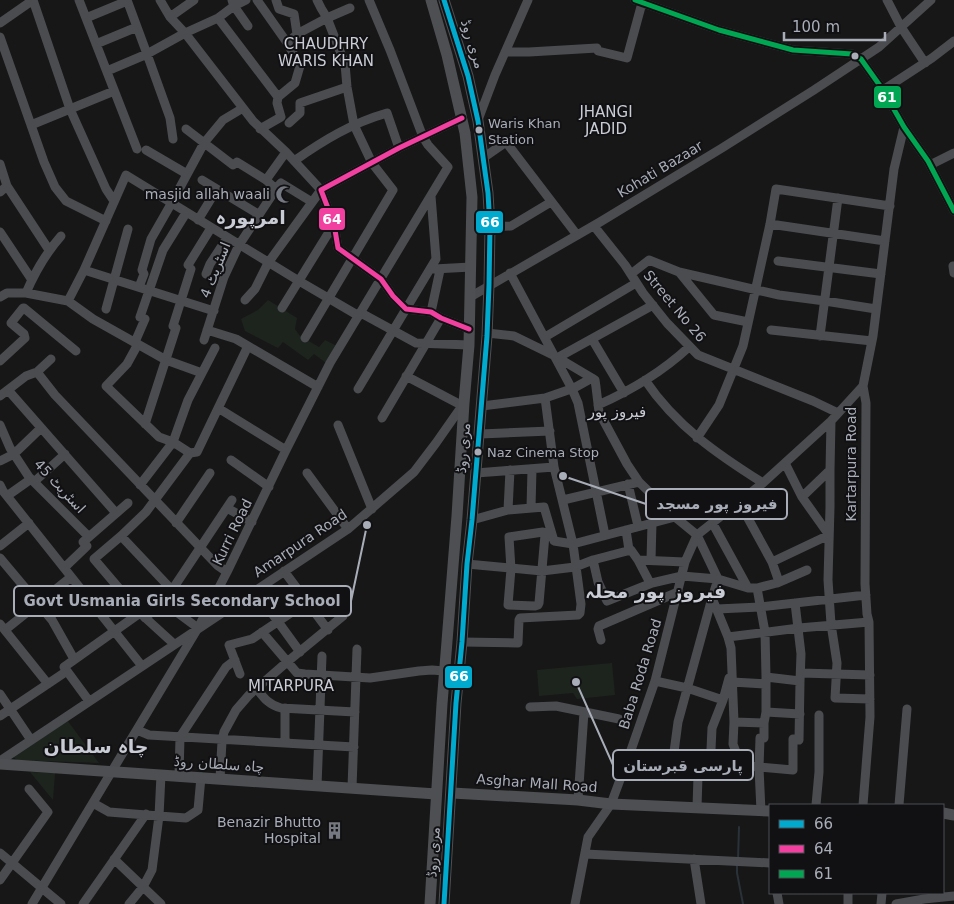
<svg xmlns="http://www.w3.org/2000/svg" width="954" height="904" font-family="'DejaVu Sans',Vazirmatn,sans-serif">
<rect width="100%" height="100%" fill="#171717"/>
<path fill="#1d241e" d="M268,300L297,318L295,329L300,336L319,347L325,340L337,346L326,363L314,354L308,360L283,342L278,348L245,331L241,319L258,310Z
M612,663L615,695L577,699L573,693L539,696L537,670Z
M67,720L99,763L17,760L12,756Z
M30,772L55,773L53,800Z"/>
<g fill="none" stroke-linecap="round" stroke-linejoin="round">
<path stroke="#2a3239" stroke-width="2" d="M738,860L739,827
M737,864V873L743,904"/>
<path stroke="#4b4c50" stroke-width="9" d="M33,0L70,109L106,189L114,201
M79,0L137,149
M127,0L147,54L185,33L218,18L234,6L246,0
M160,0L170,17L185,33L253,121L286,152L321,190L268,263L255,289L245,300
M232,0L234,6L248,26
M257,0L288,44L300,66L295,83L278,97
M276,0L279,9L294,14L297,34L293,38
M635,0L719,30L793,50L852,54L861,59L883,90L904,127L928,161L954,211
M887,0L901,27L925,63
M170,17L194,0
M86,18L127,1
M218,18L278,97L277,103L281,117L260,129
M0,23L33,0
M297,34L327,18L350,8
M0,37L44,162L55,187L66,201L106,221
M96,44L137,27
M598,51L627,58L642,3
M505,52H529L597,48
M107,71L147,54L170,118L173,139
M883,90L932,58L954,41
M462,118L399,148L321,190L334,224L338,248L381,279L393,296L406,309L431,312L441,318L469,329
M478,120L495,75L528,0
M289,123L300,113V103L347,87
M31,125L114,91
M186,129L233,165L237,162L266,180L276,189
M146,150L187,174
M483,158L506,142L577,235
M294,161C324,140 352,123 387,113L399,148
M0,164L7,186L0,192
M930,165L954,153
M202,180L258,214
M266,180L286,152
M7,186L49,250
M198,220L217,189
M770,224L885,241
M594,226L625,265L643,293L667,323L698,355L813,401L838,413
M490,227L511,226L551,202
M0,232L32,280
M778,261L881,274
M188,265L211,228
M953,266L954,273
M434,269L471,267
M84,270L214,311
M679,272L714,315L748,322
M510,273L572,389L578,403L605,535
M206,274L210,264L227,238
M631,274L649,260L679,272L779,295L825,301L876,309
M139,287L144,274L142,270L151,239L171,204L204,143L223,120L243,108
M26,293C35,272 46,253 61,236
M0,297L7,293H26L68,301L93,319L166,360L202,373
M470,297L600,222L722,148L814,90L879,47L931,0
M68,301L84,270L126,175L299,281L359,316
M282,308L334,224
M106,309L128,229
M431,312L440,270
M361,313L416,343L469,345
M207,330L236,339L318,387
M771,330L872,341
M487,333L514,336L555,356L592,378L595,380L596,387L599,412L627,464L639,482L675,517L697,535L718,579L712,598L728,637L731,648L734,722L733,744L736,752L742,755L748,766L793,770V739L799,740L800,681
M820,336L838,198
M545,337L636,283
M305,338L393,190L372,163L354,125L347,87L345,64L327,18L321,8L317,0
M592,339L624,393
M204,340L224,277L239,245L276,189L281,183L312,202
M135,342L145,319L140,317L163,250L186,213
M138,344L127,364L106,386L159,437L173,442L190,453
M557,358L653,305
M0,361L25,338L24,334L11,323L23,308H24L76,351
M37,372L55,395L217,565L227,572
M406,376L461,405
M645,380C676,426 717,454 763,483
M358,389L436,259L431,196
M8,390L116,513
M0,396L26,376L37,372L51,359
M598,405C632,390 662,372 689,347
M482,406L545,398L574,388L592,378
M218,408L286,450
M382,418L441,318
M831,421L830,470V507L828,580L831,624L837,663L835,698L870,699
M145,424L176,328L173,326L191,269
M0,425L10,448L29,477L89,537
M338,425L372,509
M480,434L550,431
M697,438L719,405L743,346L770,224L776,189L890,206
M231,460L269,487
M0,461L14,454L41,428
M307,473L348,529
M476,473L554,467
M34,482L65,454
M628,484L638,526
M0,485L3,491L142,666
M140,485L173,442L188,400L215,348
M7,496L31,479
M802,497L830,470
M563,500L639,482
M739,502L772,562
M227,508L252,522
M531,508L532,469
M508,510L510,470
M472,520L508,510L544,507L554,541L573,544L675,517
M176,523L210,473
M713,524L748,588
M626,530L629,550
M543,532L545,533V535L539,603L538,605L535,606L508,605L511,569L509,537Z
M121,536L172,590L163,602L198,628
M0,546L29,523
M0,558L52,620L74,659
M593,560L598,582L607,601L652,583L682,576L718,579L748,588H757L777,583L778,579L772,562L829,535L802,497L785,463
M638,560L650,583
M651,560L652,523
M467,564L542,571L575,567L593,560L631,550L638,560L685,562
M64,568L87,546L83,542L128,503
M284,571L328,630
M777,583L807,570
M757,588L765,632L766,677
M172,590L232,500
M255,590L300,652
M717,609L760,607L866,595
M145,618L163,602
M0,624L48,684
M5,630L71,577
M262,632L297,673L305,674L370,678L419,671L432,670L444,671
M728,637L799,628L869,622
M601,640L598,629L599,626L678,592
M462,642L518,643L519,620L520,618L578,615L580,613L581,604L573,544L554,467L545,398
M174,644L140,613L94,559L121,536L146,512L190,453L197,452L248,346
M801,673L870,675
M240,674L229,645L252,639L307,602
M655,681L687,688L723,700
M732,682L766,684V677L800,681L801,654L795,603
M766,684V712
M257,689C264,698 269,705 281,708L355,712
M0,694L31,740
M89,701L64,667L140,613
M530,707L556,706L619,719
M285,708V743
M0,716L67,671
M734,722L764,723L766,712L800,714
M137,730L149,735L354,747
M673,754L710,757
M0,761L348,529L414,472L436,443L464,403
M626,762L668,769L671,768L672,767L678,722L712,598
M161,775L159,816L186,818L198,810L201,777
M179,776L180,737L226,667L235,660
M220,779L222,741L224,732L236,710L249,695L287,662L343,616
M317,786L322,656
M352,788L357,649
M578,800L584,712
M93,803L109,812L159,816L152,870L143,887L129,904
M816,805L819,772V715
M863,805L870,717L869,622L867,614L865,584L866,403L863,386L873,336L894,169L904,127
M899,805L907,709
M697,807L698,776L709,772L710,771L712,728L723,700L729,678
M761,811L759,768L760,738H764V723
M0,853L61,904
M585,854L770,863
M114,859L161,904
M694,859L701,904
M0,880L48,812L29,789
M777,893L779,904
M848,893V904
M32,904L198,628L227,572L286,450L330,363L448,167L428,145L423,137L390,50L369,0
M83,904L146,814
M575,904L588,837L611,804L630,753L655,681L685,562L697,535L763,483L831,421L863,386
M881,904L882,893
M896,904L924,899L954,896"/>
<path stroke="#4d4f52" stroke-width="11" d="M444,0L468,76L478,121L488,193L490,227L489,285L487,336L472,520L467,564L462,642L456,703L444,904
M0,764L436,794
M452,793L578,800L611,804L770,811
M943,813L954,815
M430,904L442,704L457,516L464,403L469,345L472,197L465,133L447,55L431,0"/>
<defs>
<path id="bus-1" d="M444,0L468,76L478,121L488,193L490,227L489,285L487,336L472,520L467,564L462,642L456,703L444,904"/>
<path id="bus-2" d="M462,118L399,148L321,190L334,224L338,248L381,279L393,296L406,309L431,312L441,318L469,329"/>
<path id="bus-3" d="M635,0L719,30L793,50L852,54L861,59L883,90L904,127L928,161L954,211"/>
</defs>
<use href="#bus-1" stroke="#111113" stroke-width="9"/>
<use href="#bus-2" stroke="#111113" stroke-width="9"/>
<use href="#bus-3" stroke="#111113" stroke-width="9"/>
<use href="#bus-1" stroke="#00a9ce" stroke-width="5"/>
<use href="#bus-2" stroke="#f240a1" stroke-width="5"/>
<use href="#bus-3" stroke="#00a651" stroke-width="5"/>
</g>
<defs>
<symbol id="mosque-bare" viewBox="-9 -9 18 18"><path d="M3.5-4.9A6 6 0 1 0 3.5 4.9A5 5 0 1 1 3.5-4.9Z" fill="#757880" stroke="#111113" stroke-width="2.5" paint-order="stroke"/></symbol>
<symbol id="building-bare" viewBox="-9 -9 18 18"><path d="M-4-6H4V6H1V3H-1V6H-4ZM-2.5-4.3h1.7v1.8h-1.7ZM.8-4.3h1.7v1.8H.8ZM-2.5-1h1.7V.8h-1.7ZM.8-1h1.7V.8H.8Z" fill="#757880" stroke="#111113" stroke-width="2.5" paint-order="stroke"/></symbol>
</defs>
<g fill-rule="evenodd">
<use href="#mosque-bare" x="272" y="182" width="25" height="25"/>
<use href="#building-bare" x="322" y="818" width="25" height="25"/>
</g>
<g fill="#a8adb8" stroke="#111113" stroke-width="2">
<circle cx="855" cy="56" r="4.5"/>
<circle cx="479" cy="130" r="4.5"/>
<circle cx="478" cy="452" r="4.5"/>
</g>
<g text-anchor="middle" stroke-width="4" stroke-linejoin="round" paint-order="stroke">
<g font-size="13" fill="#a8adb8" stroke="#111113" text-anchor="start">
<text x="488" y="128">Waris Khan<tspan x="488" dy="16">Station</tspan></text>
<text x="487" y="457">Naz Cinema Stop</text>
</g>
<g font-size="14" fill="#a8adb8" stroke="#111113">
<text transform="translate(473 44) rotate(73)" y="5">مری روڈ</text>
<text transform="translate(660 169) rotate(-31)" y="5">Kohati Bazaar</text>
<text transform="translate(215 270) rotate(-68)" y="5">اسٹریٹ 4</text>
<text transform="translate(675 306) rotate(50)" y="5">Street No 26</text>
<text transform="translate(463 448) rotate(-85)" y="5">مری روڈ</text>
<text transform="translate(851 464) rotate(-90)" y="5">Kartarpura Road</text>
<text transform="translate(60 486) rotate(47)" y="5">اسٹریٹ 45</text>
<text transform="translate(232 532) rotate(-64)" y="5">Kurri Road</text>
<text transform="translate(300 543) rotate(-34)" y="5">Amarpura Road</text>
<text transform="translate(640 674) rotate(-73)" y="5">Baba Roda Road</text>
<text transform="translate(219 764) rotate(4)" y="5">چاہ سلطان روڈ</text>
<text transform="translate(537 783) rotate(4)" y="5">Asghar Mall Road</text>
<text transform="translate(433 852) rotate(-86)" y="5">مری روڈ</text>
</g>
<g font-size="14" fill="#a8adb8" stroke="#111113" text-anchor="end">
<text x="270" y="199">masjid allah waali</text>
<text x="321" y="827">Benazir Bhutto<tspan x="321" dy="16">Hospital</tspan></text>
</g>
<g font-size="15" fill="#c9ccd4" stroke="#111113">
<text x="326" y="49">CHAUDHRY<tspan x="326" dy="17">WARIS KHAN</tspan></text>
<text x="606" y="117">JHANGI<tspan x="606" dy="17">JADID</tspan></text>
<text x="617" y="417">فیروز پور</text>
<text x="291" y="691">MITARPURA</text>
</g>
<g font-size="19" font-weight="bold" fill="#c9ccd4" stroke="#111113">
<text x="251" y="224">امرپورہ</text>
<text x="656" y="598">فیروز پور محلہ</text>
<text x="96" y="753">چاہ سلطان</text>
</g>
</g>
<path fill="none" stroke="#a8adb8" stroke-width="2" d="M563 476L646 504M367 525L351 601M576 682L613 765"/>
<g fill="#a8adb8" stroke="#111113" stroke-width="2">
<circle cx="563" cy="476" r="5"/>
<circle cx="367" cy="525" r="5"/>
<circle cx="576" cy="682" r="5"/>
</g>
<g fill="#111113" stroke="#a8adb8" stroke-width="2">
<rect x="646" y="489" width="141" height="30" rx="5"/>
<rect x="14" y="586" width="337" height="30" rx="5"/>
<rect x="613" y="750" width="140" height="30" rx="5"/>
</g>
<g font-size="15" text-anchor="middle" font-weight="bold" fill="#a8adb8">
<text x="717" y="509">فیروز پور مسجد</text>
<text x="182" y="606">Govt Usmania Girls Secondary School</text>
<text x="683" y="771">پارسی قبرستان</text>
</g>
<g stroke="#111113" stroke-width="2">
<rect x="873" y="85" width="29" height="24" rx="5" fill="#00a651"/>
<rect x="318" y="207" width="28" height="24" rx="5" fill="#f240a1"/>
<rect x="475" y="210" width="29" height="24" rx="5" fill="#00a9ce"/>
<rect x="444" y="665" width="29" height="24" rx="5" fill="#00a9ce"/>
</g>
<g font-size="14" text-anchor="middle" font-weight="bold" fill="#fff">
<text x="887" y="102">61</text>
<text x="332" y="224">64</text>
<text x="490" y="227">66</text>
<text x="459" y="681">66</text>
</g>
<rect x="769" y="804" width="175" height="90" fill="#111113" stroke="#4d4f55"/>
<rect x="779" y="820" width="25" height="8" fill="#00a9ce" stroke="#4d4f55"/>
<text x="814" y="829" font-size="15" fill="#a8adb8">66</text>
<rect x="779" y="845" width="25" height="8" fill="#f240a1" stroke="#4d4f55"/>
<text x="814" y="854" font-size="15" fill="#a8adb8">64</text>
<rect x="779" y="870" width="25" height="8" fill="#00a651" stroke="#4d4f55"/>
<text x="814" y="879" font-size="15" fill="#a8adb8">61</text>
<path d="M784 32v8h101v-8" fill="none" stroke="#a8adb8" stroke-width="2.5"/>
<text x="792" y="32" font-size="15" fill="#a8adb8" stroke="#111113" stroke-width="4" paint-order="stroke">100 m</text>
</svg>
